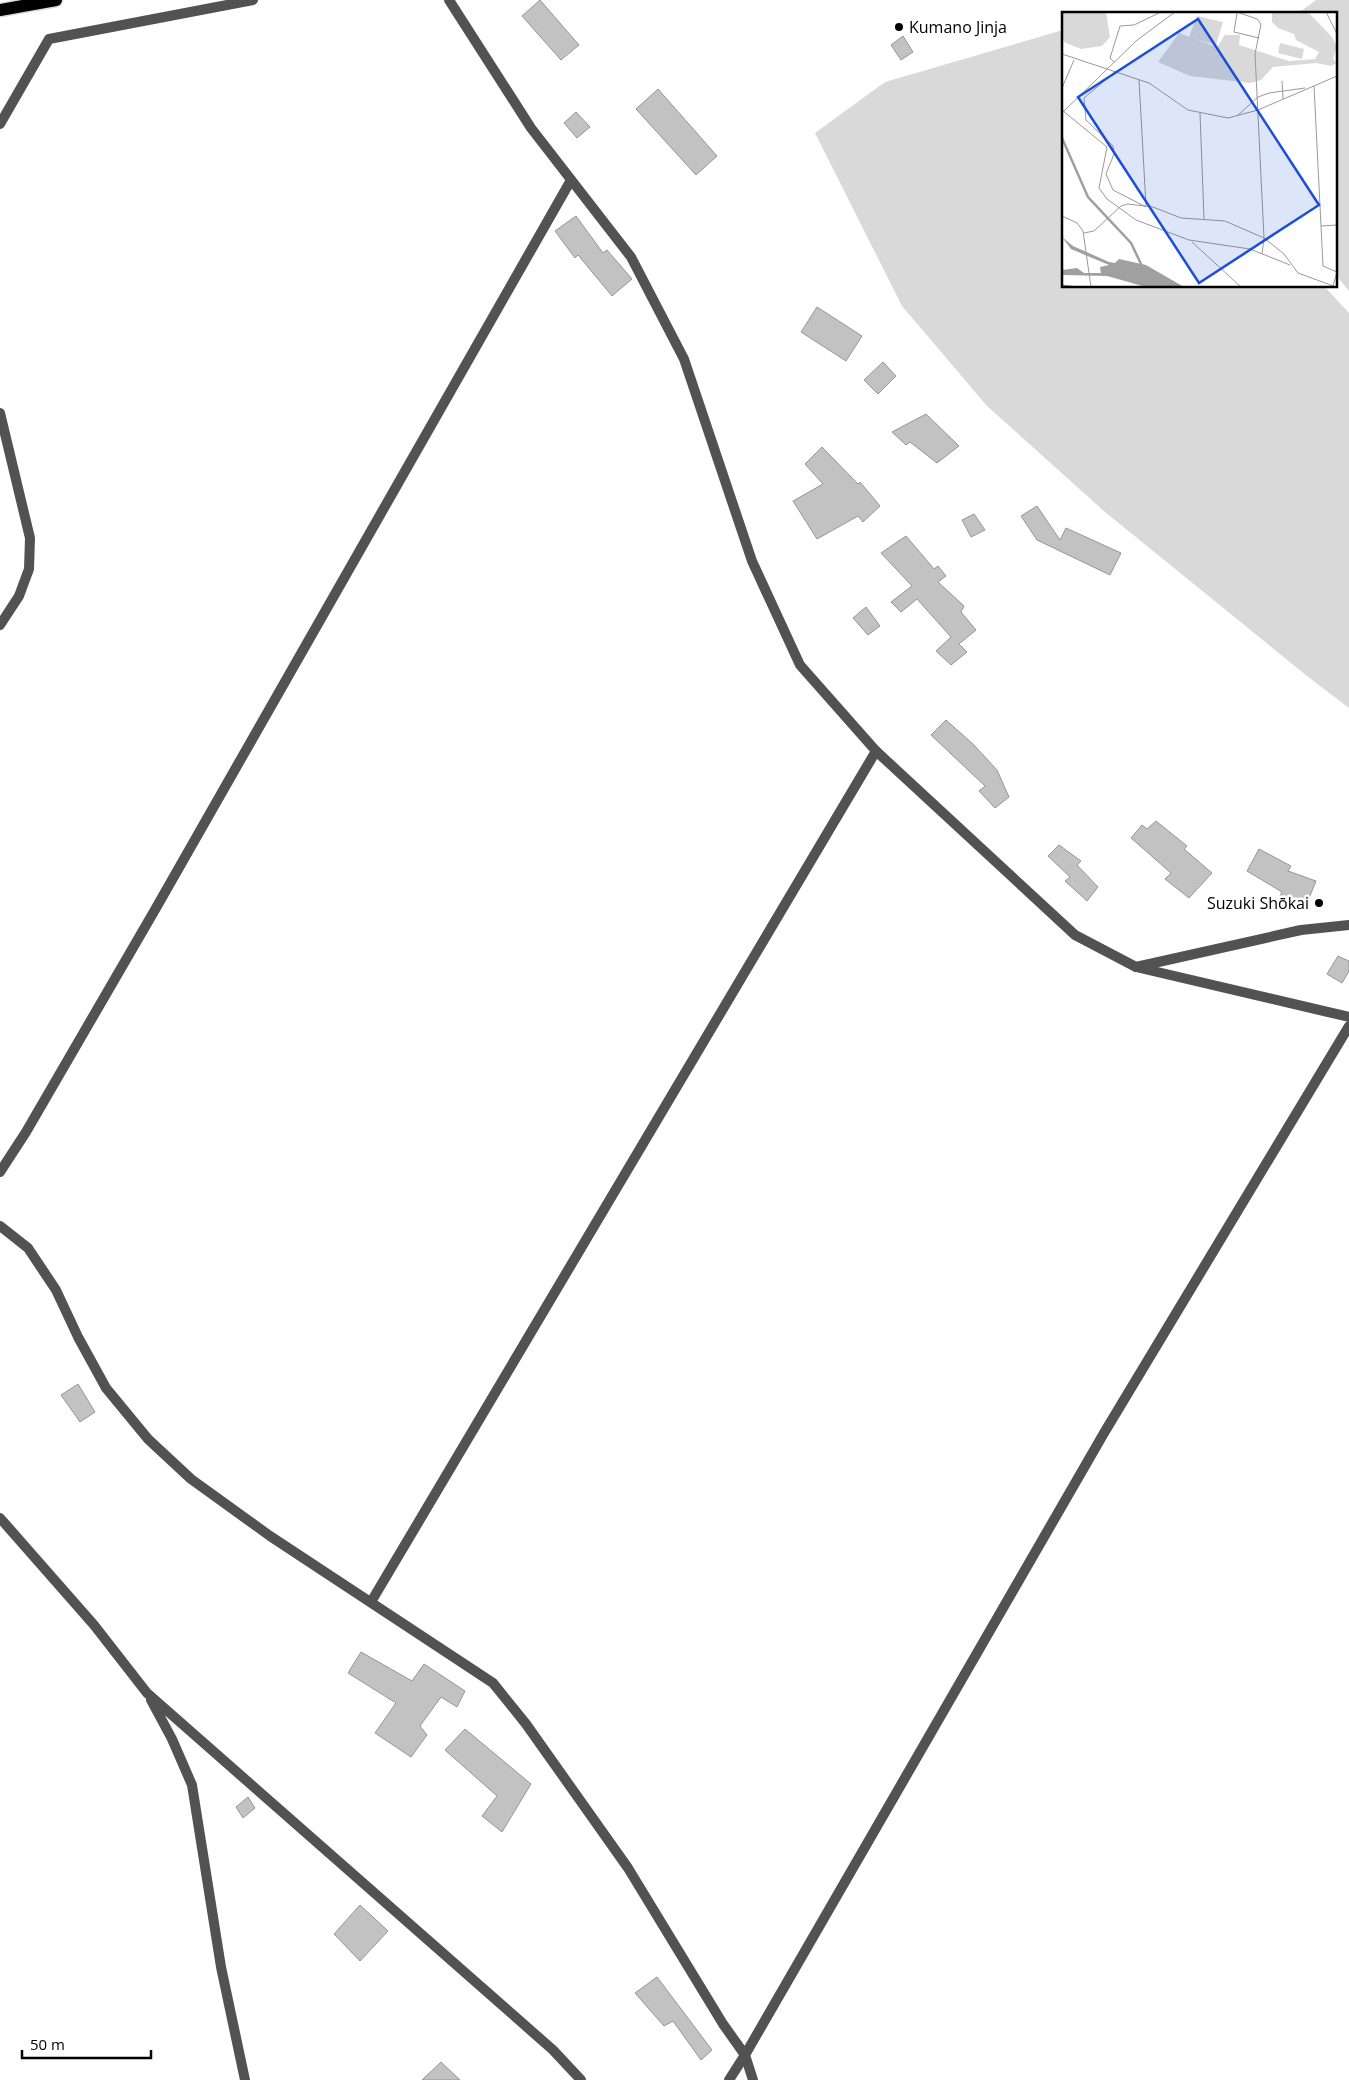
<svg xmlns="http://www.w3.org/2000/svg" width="1349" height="2080" font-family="'Open Sans',sans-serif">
<rect width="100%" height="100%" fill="#fff"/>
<path fill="#d9d9d9" d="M1316,0H1349V291L1335,274V14H1297Z
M1063,30V286H1324L1349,313V708L1307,676L1105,512L987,406L902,306L815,133L885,82Z"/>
<path fill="#c2c2c2" stroke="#969696" d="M540,0L579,45L561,60L522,16Z
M903,36L913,52L901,60L891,45Z
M658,89L717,156L696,175L636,109Z
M576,112L590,127L577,138L564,123Z
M576,216L603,253L607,250L632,279L612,296L578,255L575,258L555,231Z
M817,307L862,336L846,361L801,332Z
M883,362L896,376L878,394L864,380Z
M926,414L959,446L937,463L910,442L906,445L892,432Z
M822,447L858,484L860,482L880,506L863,522L858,516L817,539L793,501L823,484L805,464Z
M1037,506L1060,540L1066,528L1121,553L1110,575L1037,540L1021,516Z
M974,514L985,530L971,537L962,520Z
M906,536L934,569L938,566L946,576L938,582L964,606L961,612L976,630L959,644L967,652L951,665L936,651L951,637L917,599L901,612L891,602L912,586L881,553Z
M866,607L880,626L868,635L853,618Z
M946,720L973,744L997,770L1009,797L995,808L979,791L985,786L931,735Z
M1156,821L1187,846L1184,849L1212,873L1189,898L1165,879L1171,873L1131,838L1142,825L1147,829Z
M1059,845L1081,861L1077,865L1098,887L1087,901L1065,881L1070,877L1048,856Z
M1259,849L1291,866L1288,871L1316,881L1305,908L1279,898L1282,892L1247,871Z
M1338,956L1349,961V971L1342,983L1327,974Z
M78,1384L95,1412L80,1422L61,1395Z
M361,1652L412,1681L424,1664L465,1691L457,1707L441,1697L420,1726L427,1735L411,1757L375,1733L396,1703L348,1673Z
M465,1729L531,1784L502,1832L482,1816L497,1796L445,1750Z
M248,1797L255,1808L243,1818L236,1807Z
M360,1905L388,1931L360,1961L334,1934Z
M657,1977L712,2050L701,2060L673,2021L664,2026L635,1993Z
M441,2062L460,2080H422Z"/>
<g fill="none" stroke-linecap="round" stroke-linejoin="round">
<defs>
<path id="primary" d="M0,10L56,0"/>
</defs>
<use href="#primary" stroke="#dbdbdb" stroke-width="15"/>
<path stroke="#525252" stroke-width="10" d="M0,124L49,39L253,0
M0,413L30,538L29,569L19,596L0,625
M1136,967L1301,930L1349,925
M0,1172L26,1132L156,908L571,180
M0,1226L28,1248L56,1290L78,1337L106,1388L148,1439L191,1479L270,1536L493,1683L526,1724L628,1868L723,2024L745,2055
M0,1518L94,1625L147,1693L553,2050L581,2080
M371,1602L876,751
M151,1700L172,1739L192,1785L221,1967L245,2080
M753,2080L745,2055L1104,1433L1349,1026"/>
<path stroke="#525252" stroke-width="10" d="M449,0L531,128L631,257L684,359L752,561L800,665L876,751L1075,935L1136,967L1349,1017
M729,2080L745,2055"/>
<use href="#primary" stroke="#000" stroke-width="12"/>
</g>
<g fill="#000" stroke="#fff" stroke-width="2">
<circle cx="899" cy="27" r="5"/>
<circle cx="1319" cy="903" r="5"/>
</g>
<g text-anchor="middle" stroke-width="5" stroke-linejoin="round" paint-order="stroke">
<g font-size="16" fill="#000" stroke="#fff" text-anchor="start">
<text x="909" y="33">Kumano Jinja</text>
<text x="1309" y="909" text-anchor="end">Suzuki Shōkai</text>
</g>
</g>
<g transform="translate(1062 12)">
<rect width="275" height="275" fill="#fff"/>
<path d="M0,0H44L48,25L40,34L19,37L4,31L0,28ZM210,0H246L270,25L275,35L271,46L274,51L269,54L254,51L211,55L199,68L188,71L128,64L96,50L117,21L155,35L163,23H178L177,33L227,49L253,47L257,40L234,28L232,22L216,16L210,10ZM135,4L161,10L154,33L127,25ZM218,31L242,37L240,47L216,41Z" fill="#d9d9d9"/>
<path d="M0,225L11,234L47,250L53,251L57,247L84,253L122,275H84L45,264L0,263V258L15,256L22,261H39L38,255L47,253L9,237Z" fill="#a0a0a0"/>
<path fill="none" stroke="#a0a0a0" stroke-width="2.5" d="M0,126L26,185L69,231L80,254"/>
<path fill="none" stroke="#999" stroke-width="1" d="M175,0L195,7L199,12L193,42L202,226L222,242L236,261L274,275M264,0L275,22M175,1L172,20L197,26M0,42L87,71L126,98L166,106L196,98L275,64M52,50L48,46L58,14L72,13L99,0M54,59L22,86L24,108L51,134L52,142L44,162L51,178L84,195M77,68L84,194M220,69L221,87M252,74L261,254L275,260L271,274M0,76L12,48M0,98L45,135L37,176L45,187L74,208L127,228L188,237L228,253M0,101L74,29L113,0M138,101L142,207M175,104L196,85L207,81L243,76M0,204L15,211L21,219L29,275M259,214L275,213M22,221L32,219L59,194L66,192L91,195L119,206L163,209L202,226L200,242M130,230L179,275M0,273L16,275"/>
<path fill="#1d4ed8" fill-opacity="0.15" stroke="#1d4ed8" stroke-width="2.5" d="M136,7L257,193L137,271L16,85Z"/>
<rect width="275" height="275" fill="none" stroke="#000" stroke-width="2.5"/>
</g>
<path d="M22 2050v8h129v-8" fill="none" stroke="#000000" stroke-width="2.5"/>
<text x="30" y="2050" font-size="15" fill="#000000" stroke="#ffffff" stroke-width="4" paint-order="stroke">50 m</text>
</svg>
